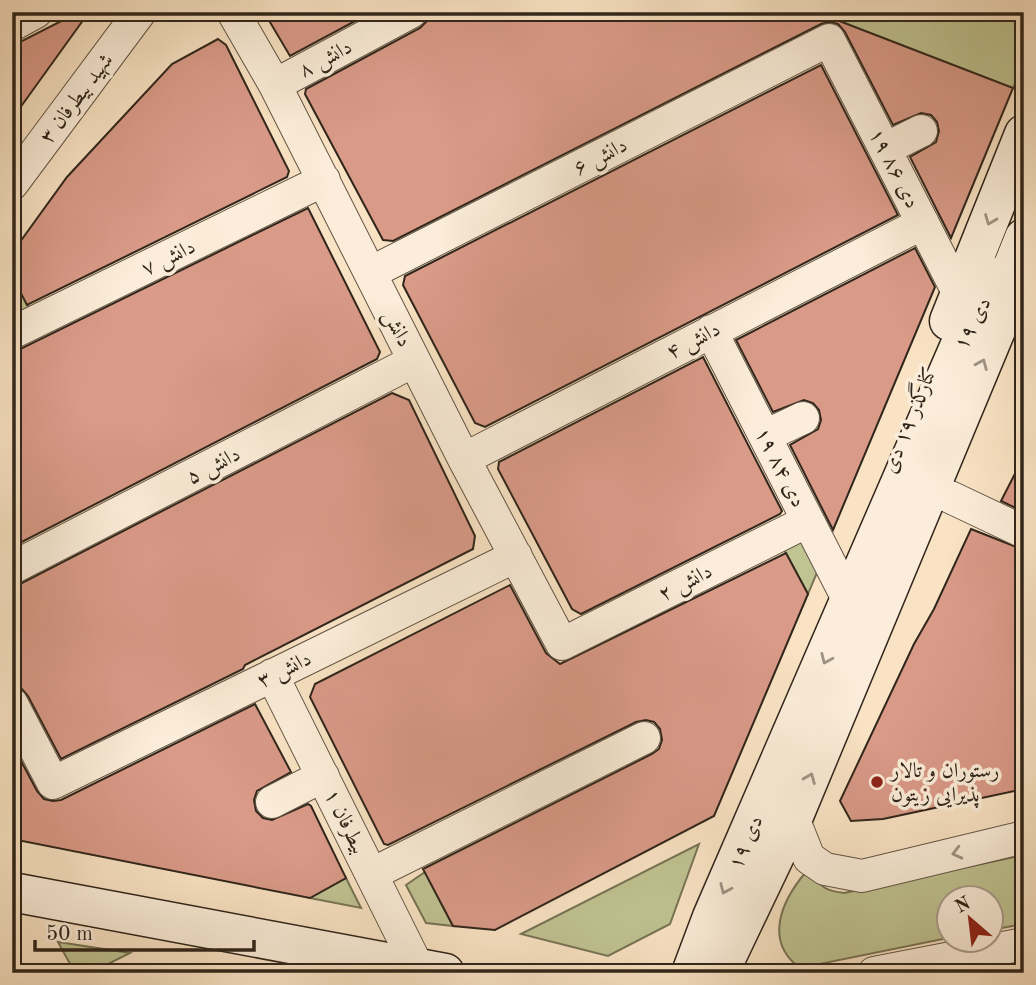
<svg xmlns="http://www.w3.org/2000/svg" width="1036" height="985" font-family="'Old Standard TT',Amiri,serif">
<rect width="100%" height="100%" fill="#f9e3c4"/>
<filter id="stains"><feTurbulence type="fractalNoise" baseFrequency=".00286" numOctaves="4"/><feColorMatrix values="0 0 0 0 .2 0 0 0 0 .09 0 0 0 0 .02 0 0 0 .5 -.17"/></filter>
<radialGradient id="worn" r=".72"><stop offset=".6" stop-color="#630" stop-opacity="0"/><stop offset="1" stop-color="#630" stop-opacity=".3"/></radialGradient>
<path fill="#c0c392" stroke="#787456" stroke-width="2" d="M816,12H1024V62L1013,88Z
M12,276L32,313L12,323Z
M807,537L821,563L808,594L783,548Z
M699,844L670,924L608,956L521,934Z
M1024,855V924L991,930L990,898H948V938L800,968C763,941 782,900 806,872C825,883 815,889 844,893Z
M425,872L453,926L426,923L406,885Z
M346,878L361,908L310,898Z
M58,942L130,953L90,973H75Z"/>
<path fill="#d99a88" stroke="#30261b" stroke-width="2" d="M79,12H89L12,119V46Z
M264,12H372L290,56Z
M429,12H816L1013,88L951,238L910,157L936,142L939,131L937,122L931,115L921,113L893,125L845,32L838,24L829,22L821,24L393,241L383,240L305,94L306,89L420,28L427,21Z
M218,39L226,45L289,171L287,177L27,305L12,276V253L67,177L172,64Z
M821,65L898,215L485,427L475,423L403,285L405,276Z
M308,208L380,352L377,359L12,547V353Z
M915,248L935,287L833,530L790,445L818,429L821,420L819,410L813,403L804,400L773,412L736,340Z
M703,357L782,511L780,514L581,614L572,609L498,469L499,462Z
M392,393L409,400L475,536L473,549L245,665L243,669L61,759L28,696L21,688L12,686V586L20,584Z
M1024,456V512L1001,501Z
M971,529L1024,550V789L883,819L851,821L840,801L914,644L934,609Z
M786,553L808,594L714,816L495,930L453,926L423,869L652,754L659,749L662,740L660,729L654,722L646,720L636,722L388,845L384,844L310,697L315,684L510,585L546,653L560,664Z
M255,704L291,772L257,791L254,800L256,811L263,818L272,820L308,804L311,806L346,878L310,898L12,839V744L37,791L44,799L53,801L61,800Z"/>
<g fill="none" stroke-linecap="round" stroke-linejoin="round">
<defs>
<path id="street" d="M233,12L275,85L464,459L562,644L808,521
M12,25L36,12
M275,85L411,12
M885,149L921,131
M12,184L140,12
M370,273L829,40L960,296
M711,331L850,603
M12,333L324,180
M765,436L803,418
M464,459L923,223
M950,497L1024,532
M12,568L414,361
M272,675L418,968
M12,704L53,783L516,556
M272,802L323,776
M793,818L809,858L825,869L862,876L1024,837
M372,874L644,738
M874,973L1024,944"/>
<path id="secondary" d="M949,321L1024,134
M12,892L445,973
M691,973L712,917L979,301L1012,268
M719,973L793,818L1004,311L1012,268L1024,238"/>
</defs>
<use href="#street" stroke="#625545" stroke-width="34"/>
<use href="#secondary" stroke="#30261b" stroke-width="41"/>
<use href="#street" stroke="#fbedd9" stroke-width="32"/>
<use href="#secondary" stroke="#fbedd9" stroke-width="38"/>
</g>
<defs><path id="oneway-chevron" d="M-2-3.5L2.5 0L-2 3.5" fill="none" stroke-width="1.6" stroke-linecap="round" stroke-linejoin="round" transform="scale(1.75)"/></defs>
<g stroke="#a09384">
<use href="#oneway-chevron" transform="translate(990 220) rotate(111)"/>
<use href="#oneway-chevron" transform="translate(982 364) rotate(-67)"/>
<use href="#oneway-chevron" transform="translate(826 659) rotate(114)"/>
<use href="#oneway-chevron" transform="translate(810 778) rotate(-68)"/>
<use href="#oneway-chevron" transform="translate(957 853) rotate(166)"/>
<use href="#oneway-chevron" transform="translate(725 889) rotate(114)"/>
</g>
<circle fill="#8f2418" stroke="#fbedd9" stroke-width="2.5" cx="877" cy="782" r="7"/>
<g text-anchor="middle" stroke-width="7" stroke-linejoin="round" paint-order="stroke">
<g font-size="21" fill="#30261b" stroke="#fbedd9">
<text transform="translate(325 58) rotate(-28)" y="7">دانش ۸</text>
<text transform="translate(76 98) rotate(-53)" y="7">شهید بیطرفان ۳</text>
<text transform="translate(600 156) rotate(-27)" y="7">۶ دانش</text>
<text transform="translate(895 168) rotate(63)" y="7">۱۹ دی ۸۶</text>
<text transform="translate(168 257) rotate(-26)" y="7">دانش ۷</text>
<text transform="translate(972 323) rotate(-62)" y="7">۱۹ دی</text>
<text transform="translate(398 328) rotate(63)" y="7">دانش</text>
<text transform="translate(693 340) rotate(-27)" y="7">دانش ۴</text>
<text transform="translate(909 420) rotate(-68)" y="7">کنارگذر ۱۹ دی</text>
<text transform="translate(213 465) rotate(-27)" y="7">دانش ۵</text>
<text transform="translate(781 467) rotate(63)" y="7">۱۹ دی ۸۴</text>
<text transform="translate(685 582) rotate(-27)" y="7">۲ دانش</text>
<text transform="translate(284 669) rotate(-26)" y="7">دانش ۳</text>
<text transform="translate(346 821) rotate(64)" y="7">بیطرفان ۱</text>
<text transform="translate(745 842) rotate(-66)" y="7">۱۹ دی</text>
</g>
<g font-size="21" fill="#30261b" stroke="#fbedd9" text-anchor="start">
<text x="891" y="777">رستوران و تالار<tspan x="891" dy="24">پذیرایی زیتون</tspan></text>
</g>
</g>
<rect width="1036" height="985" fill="none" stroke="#f9e3c4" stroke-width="42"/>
<rect x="14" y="14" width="1008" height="957" fill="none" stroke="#30261b" stroke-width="3.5"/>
<rect x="21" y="21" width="994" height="943" fill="none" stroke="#30261b" stroke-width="2"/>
<g transform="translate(970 919) rotate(332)"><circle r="33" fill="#fbedd9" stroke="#aa9d8d" stroke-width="2"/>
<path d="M0-5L12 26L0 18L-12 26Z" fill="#8f2418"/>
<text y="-10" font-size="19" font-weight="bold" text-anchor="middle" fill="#30261b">N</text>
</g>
<path d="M35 940v10h219v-10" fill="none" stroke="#30261b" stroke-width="3.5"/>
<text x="46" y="940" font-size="21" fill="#30261b" stroke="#fbedd9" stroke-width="5" paint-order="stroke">50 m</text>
<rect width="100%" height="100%" filter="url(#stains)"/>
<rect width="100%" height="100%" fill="url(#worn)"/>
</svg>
